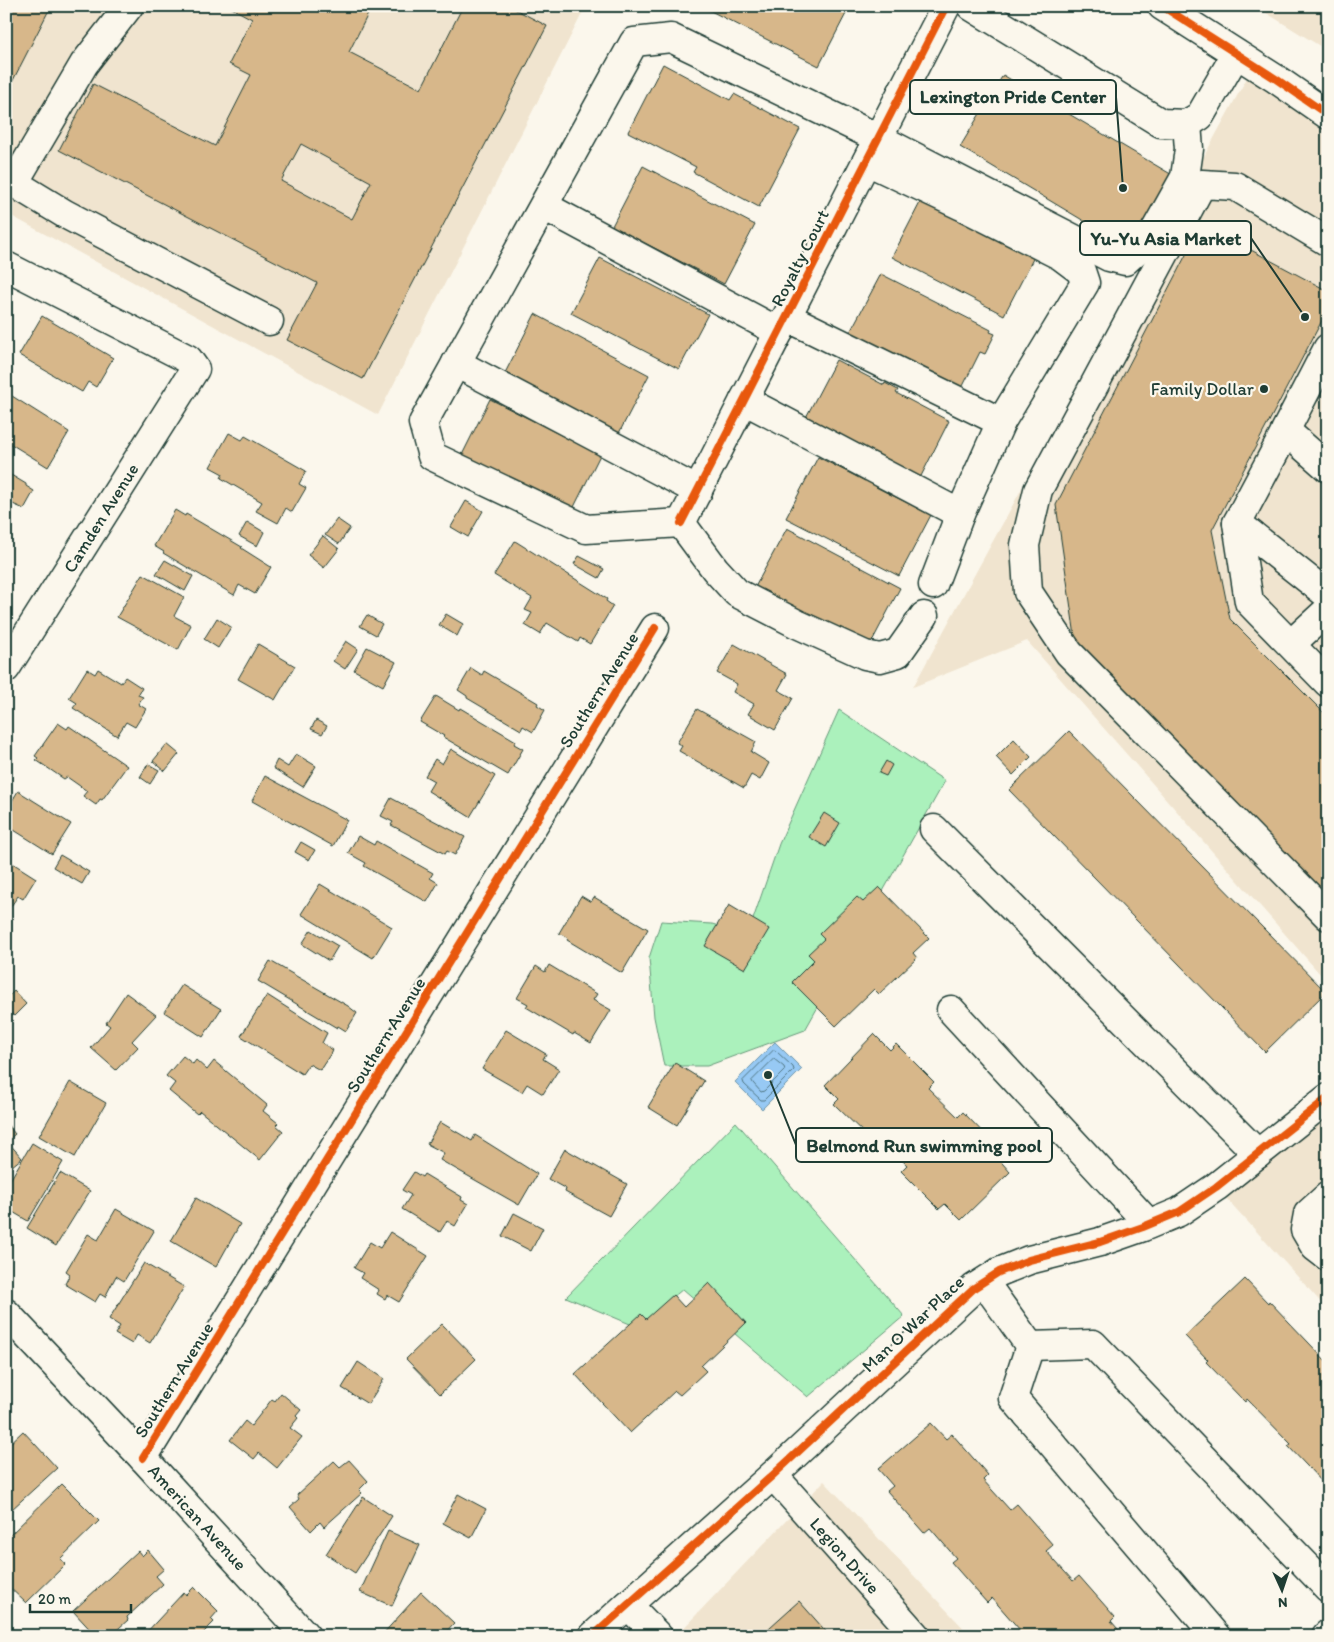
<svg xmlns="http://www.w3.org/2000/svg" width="1334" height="1642" font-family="Itim,sans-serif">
<rect width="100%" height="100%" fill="#fbf7ec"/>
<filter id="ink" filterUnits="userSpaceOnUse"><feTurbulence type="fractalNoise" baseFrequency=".02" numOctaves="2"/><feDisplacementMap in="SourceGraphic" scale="10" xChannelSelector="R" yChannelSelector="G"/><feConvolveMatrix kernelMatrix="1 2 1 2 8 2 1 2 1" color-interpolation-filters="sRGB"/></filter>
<g filter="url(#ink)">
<path fill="#f0e4cf" d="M6,6H586L378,415L6,213Z
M1255,6H1328V51Z
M1254,65L1328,118V983L1027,641L913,687Z
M1328,1091V1310L1216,1187Z
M824,1481L971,1636H676Z"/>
<path fill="#abf1bc" stroke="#659778" d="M839,710L945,781L805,1030L707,1066H664L654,1017L649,958L661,921L712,924L748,934L779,844Z
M736,1122L904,1316L808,1397L683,1289L637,1327L566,1297Z"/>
<path fill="#97c9f4" stroke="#6791a7" d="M775,1042L802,1069L762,1109L735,1082Z"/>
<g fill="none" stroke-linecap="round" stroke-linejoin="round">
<path stroke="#4f7581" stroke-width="1" d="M774,1050L776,1051L793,1067L794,1070L764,1100H761L744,1084L743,1081Z
M774,1059L784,1067L785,1070L764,1091L761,1092L753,1083L752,1081Z"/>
</g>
<path fill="#d7b78a" stroke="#1f3d34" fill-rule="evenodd" d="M6,6H51L6,94Z
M228,6H372L349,52L421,89L463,6H509L547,26L363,379L287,340L317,283L59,150L93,84L215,146L251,75L229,64L252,19ZM301,144L371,182L352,219L281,181Z
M701,6H850L819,66Z
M663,64L730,100L734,94L800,129L759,207L693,172L696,167L628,132Z
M1003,75L1174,176L1131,249L960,147Z
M643,166L755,225L724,284L612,226Z
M923,197L1035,255L1004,315L892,257Z
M1202,224L1328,291V309L1212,530L1230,619L1328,717V899L1076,643L1056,505Z
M600,258L708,314L679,369L571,313Z
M881,274L991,330L990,332L995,334L985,354L980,352L960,392L849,334Z
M535,314L649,375L618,435L504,375Z
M42,316L113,358L96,387L88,382L82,392L19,355Z
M836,360L884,385L885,383L898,390L896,393L949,421L918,482L803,423Z
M12,396L69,432L48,467L6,441V405Z
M490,399L600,455L571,513L461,457Z
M229,433L242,440L245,436L306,471L299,484L306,488L292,512L286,508L278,523L256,511L262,502L221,478L223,474L210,467Z
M818,457L865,481L867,479L877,484L876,487L931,515L899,576L786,518Z
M6,472L26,484V486L34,491L24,509L6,501Z
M466,501L483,511L468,537L451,527Z
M175,510L185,516L186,514L242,547L241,548L271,567L255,594L239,585L234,595L163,553L164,552L154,546Z
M337,519L350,528L339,544L325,535Z
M247,522L264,532L257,546L239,536Z
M787,528L900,588L868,649L754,589Z
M323,536L339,549L324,568L308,555Z
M515,541L607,599L606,601L613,606L590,644L580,638L578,642L547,623L540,634L525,625L532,613L525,610L532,598L494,575Z
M579,556L604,569L599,578L574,564Z
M165,560L193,576L185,591L156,574Z
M143,574L184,597L174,616L191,625L178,650L117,617Z
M446,614L463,624L457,636L439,625Z
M367,615L382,624L376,635L360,626Z
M217,618L231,627L218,648L204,639Z
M346,641L358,649L345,669L333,661Z
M258,644L295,666L275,700L238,679Z
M734,644L787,674L778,690L793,698L775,730L748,714L754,704L733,692L737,684L717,673Z
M367,647L396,662L383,686L354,670Z
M471,668L482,675L484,671L538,703L537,705L545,710L533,732L523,726L521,730L467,698V696L458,690Z
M87,669L95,674L98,669L121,683L125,677L142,688L138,695L143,697L138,704L146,709L135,727L126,722L117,736L73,708L77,703L69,698Z
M436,696L459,710L460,708L516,741L514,744L523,749L508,775L443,737L444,736L420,722Z
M697,709L756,742L751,752L769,763L760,780L751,775L744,788L679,751L682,746L677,743Z
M316,720L327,726L322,734L311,729Z
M58,723L67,729L69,726L127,766L102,800L100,799L96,805L83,796L87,791L67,777L64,779L36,760L38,758L35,756Z
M1069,731L1326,992L1265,1052L1009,790Z
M1014,739L1031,757L1013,775L996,757Z
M167,744L179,754L165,771L153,761Z
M451,749L495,776L470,817L428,791L434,781L425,776L435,759L442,764Z
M296,754L316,766L303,787L273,768L277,760L288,767Z
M886,761L892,765L886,776L879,773Z
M148,764L159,770L150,784L140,777Z
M265,776L347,820L333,846L252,801Z
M18,791L71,824L52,854L6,825V811Z
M391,798L465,837L455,855L447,851L445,854L391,825L393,822L381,816Z
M824,813L840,823L826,847L809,837Z
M358,836L374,845L376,841L433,873L430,878L438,883L427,902L364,866L366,863L348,853Z
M301,842L315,850L309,860L295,852Z
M60,855L89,872L82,884L53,867Z
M6,859L36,878L23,899L18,896L9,909L6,907Z
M320,884L392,927L373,958L301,914Z
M879,887L929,938L913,953L917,958L879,994L874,989L836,1026L792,982L814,960L808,954L824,939L819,934L857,897L863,902Z
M581,896L591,902L594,897L648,929L622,973L567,940L568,938L559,933Z
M729,905L769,929L745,969L705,946Z
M311,930L338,946L329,961L302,944Z
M270,961L348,1006L357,1013L346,1031L338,1026L337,1028L258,981Z
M549,965L597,994L593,1000L611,1010L591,1043L574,1033L573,1035L526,1007L528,1004L517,998L536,966L545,972Z
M182,985L221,1009L203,1037L164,1012Z
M14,991L26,1004L14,1016L6,1008V999Z
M126,993L156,1015L132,1041L138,1047L116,1070L91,1048L110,1026L106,1023Z
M267,995L327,1033L322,1043L333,1050L320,1070L309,1064L302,1074L241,1036Z
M506,1030L546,1054L543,1059L559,1069L543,1094L527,1084L522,1092L482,1069Z
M874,1034L890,1050L896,1044L934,1082L928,1088L958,1117L963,1112L1000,1150L995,1155L1010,1172L961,1220L945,1204L939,1209L901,1171L907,1165L878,1137L873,1142L834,1104L839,1099L825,1085Z
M183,1056L193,1064L196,1060L207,1070L214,1061L267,1105L263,1111L278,1123L276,1125L283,1131L260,1160L200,1111L197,1114L169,1091L175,1083L166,1076Z
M675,1063L704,1081L677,1125L648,1107Z
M70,1082L106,1103L75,1157L39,1136Z
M440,1122L472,1141L475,1135L537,1174L519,1205L440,1160L444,1153L427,1144Z
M6,1123L15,1134L7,1141L22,1158L6,1171Z
M32,1143L63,1162L28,1221L6,1208V1187Z
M565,1149L627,1184L609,1216L565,1192L566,1189L548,1179Z
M414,1172L422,1177L424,1174L462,1197L461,1200L468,1204L455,1226L447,1221L440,1232L402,1209L411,1195L402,1190Z
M60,1173L90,1191L56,1246L27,1228Z
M196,1198L240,1224L216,1267L171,1241Z
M116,1209L154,1231L124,1281L116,1276L105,1297L100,1294L95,1302L65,1284L70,1274L66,1271L88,1234L98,1240Z
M514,1213L543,1228L531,1251L502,1236Z
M390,1232L428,1256L399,1302L387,1295L385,1299L377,1294L379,1290L360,1278L363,1273L354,1268L370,1242L380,1248Z
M144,1263L184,1287L150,1343L137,1335L132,1344L115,1334L120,1326L109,1319Z
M1245,1279L1268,1303L1269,1301L1328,1363V1484L1326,1486L1288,1446L1291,1444L1247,1399L1245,1402L1206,1362L1208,1360L1185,1336Z
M709,1283L746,1323L701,1366L706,1371L680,1395L675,1391L630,1433L575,1374L641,1314L646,1319L673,1295L684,1307Z
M442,1324L476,1359L440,1394L406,1359Z
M358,1362L384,1379L368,1404L342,1388Z
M281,1393L301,1410L296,1416L298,1418L290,1428L302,1437L277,1468L259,1453L254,1459L230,1440L245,1421L251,1426L272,1399L275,1401Z
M931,1423L946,1439L952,1434L988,1475L983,1480L1010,1510L1017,1504L1053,1545L1046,1551L1073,1581L1079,1576L1115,1617L1111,1621L1124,1636H1018L1016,1634L1020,1630L992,1598L987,1603L951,1562L956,1558L930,1528L924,1533L887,1491L893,1486L878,1469Z
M23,1431L57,1468L11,1510L6,1505V1447Z
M349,1460L368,1481L359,1490L362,1493L324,1527L320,1522L311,1531L290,1507L299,1499L297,1495L334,1461L340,1467Z
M62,1484L99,1521L60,1559L66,1564L26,1603L6,1584V1539Z
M458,1494L486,1509L471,1538L443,1523Z
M363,1497L392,1516L355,1573L326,1554Z
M388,1531L420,1545L392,1606L360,1592Z
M148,1550L164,1569L156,1576L163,1584L127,1617L128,1620L110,1636H96L73,1611L138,1551L142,1556Z
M194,1587L218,1611L211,1619L214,1622L200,1636H143L184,1592L186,1595Z
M421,1592L454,1623L442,1636H381Z
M799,1601L830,1636H760Z
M243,1630L248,1636H237Z"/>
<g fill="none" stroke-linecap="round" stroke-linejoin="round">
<defs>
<g id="minor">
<path d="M129,6L84,64L14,183L65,214L269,321"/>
<path d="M971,6L1161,123L1187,124L1200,116L1236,54"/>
<path d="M867,161L962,206L1061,256L1081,271L1085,283L1001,422"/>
<path d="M544,206L779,332"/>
<path d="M1328,242L1235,186L1202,184L1038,490L1025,545L1028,592L1069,653L1328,916"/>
<path d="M6,266L188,359L195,369L6,668"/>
<path d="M1328,348L1285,431H1286L1237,523L1249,602L1328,683"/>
<path d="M456,363L698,491"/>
<path d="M744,400L960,514L1001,422L787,317"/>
<path d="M1286,431L1328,468"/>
<path d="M681,523L586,529L432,456L423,423L634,42L671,38L878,138L1109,257L1125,261L1152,236L1185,177L1189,149L1187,124"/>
<path d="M681,523L946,6"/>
<path d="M681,523L715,569L737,593L797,624L865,655L880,658L898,653L924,616"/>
<path d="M1237,523L1328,595"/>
<path d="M933,585L960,514"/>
<path d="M1291,644L1328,610"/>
<path d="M934,829L1258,1154"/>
<path d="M951,1010L1149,1224"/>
<path d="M1328,1196L1308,1214L1305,1230L1315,1247L1328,1257"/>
<path d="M984,1282L1030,1346"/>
<path id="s1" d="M6,1313L143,1458L306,1636"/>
<path d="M1030,1346L1093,1344L1328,1588"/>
<path d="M1030,1346L1013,1398L1216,1636"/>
<path d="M143,1458L655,628"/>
<path id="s2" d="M773,1475L916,1636"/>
<path d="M628,1605L658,1636"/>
<path d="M593,1636L773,1475L974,1288L999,1272L1029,1260L1100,1242L1143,1227L1179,1212L1216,1187L1328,1098"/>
<path d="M1326,1636L1328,1634"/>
</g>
<path id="major" d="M1162,6L1276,79L1328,115"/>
</defs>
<use href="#minor" stroke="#1f3d34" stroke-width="31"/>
<use href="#major" stroke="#1f3d34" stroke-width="31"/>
<use href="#minor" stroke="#fbf7ec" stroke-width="28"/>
<use href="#major" stroke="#fbf7ec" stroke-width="28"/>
<defs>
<path id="cycleway" d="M1162,6L1276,79L1328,115
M681,523L946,6
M143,1458L655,628
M593,1636L773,1475L974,1288L999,1272L1029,1260L1100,1242L1143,1227L1179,1212L1216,1187L1328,1098"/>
</defs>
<use href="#cycleway" stroke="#fbf7ec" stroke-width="11"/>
<use href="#cycleway" stroke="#e8590c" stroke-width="8"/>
</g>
</g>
<circle fill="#1f3d34" stroke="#fbf7ec" stroke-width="2" cx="1264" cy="389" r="5"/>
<g text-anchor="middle" stroke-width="4.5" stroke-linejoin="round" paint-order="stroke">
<g font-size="18" fill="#1f3d34" stroke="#fbf7ec">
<text transform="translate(800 258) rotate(-63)" y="6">Royalty Court</text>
<text transform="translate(101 518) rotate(-58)" y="6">Camden Avenue</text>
<text transform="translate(599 690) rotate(-58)" y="6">Southern Avenue</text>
<text transform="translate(386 1035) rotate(-58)" y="6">Southern Avenue</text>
<text transform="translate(913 1324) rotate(-43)" y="6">Man O War Place</text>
<text transform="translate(174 1380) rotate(-58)" y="6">Southern Avenue</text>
<text dy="6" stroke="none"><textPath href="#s1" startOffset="280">American Avenue</textPath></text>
<text dy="6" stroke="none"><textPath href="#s2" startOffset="108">Legion Drive</textPath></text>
</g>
<g font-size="18" fill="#1f3d34" stroke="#fbf7ec" text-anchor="end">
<text x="1254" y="395">Family Dollar</text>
</g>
</g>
<path fill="none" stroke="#1f3d34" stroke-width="2" d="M1123 188L1116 97M1305 317L1251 238M768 1075L796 1145"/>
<g fill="#1f3d34" stroke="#fbf7ec" stroke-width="2">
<circle cx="1123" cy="188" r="5"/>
<circle cx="1305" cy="317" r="5"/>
<circle cx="768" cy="1075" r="5"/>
</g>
<g fill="#fbf7ec" stroke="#1f3d34" stroke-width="2">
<rect x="910" y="80" width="206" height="34" rx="5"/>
<rect x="1080" y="221" width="171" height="34" rx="5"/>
<rect x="796" y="1128" width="256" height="34" rx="5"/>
</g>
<g font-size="19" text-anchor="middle" font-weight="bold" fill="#1f3d34">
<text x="1013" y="103">Lexington Pride Center</text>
<text x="1166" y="245">Yu-Yu Asia Market</text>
<text x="924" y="1152">Belmond Run swimming pool</text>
</g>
<rect width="1334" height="1642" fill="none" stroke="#fbf7ec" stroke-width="25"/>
<rect x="12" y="12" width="1309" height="1617" fill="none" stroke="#1f3d34" stroke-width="2" filter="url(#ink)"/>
<g transform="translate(1282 1590) rotate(177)" stroke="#fbf7ec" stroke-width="4" paint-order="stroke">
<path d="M0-4L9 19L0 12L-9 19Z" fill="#1f3d34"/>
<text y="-8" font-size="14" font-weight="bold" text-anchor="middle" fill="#1f3d34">N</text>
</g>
<path d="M30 1604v8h101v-8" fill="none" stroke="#1f3d34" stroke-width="2.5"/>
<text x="38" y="1604" font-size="15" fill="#1f3d34" stroke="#fbf7ec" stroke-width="4" paint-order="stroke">20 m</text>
</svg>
